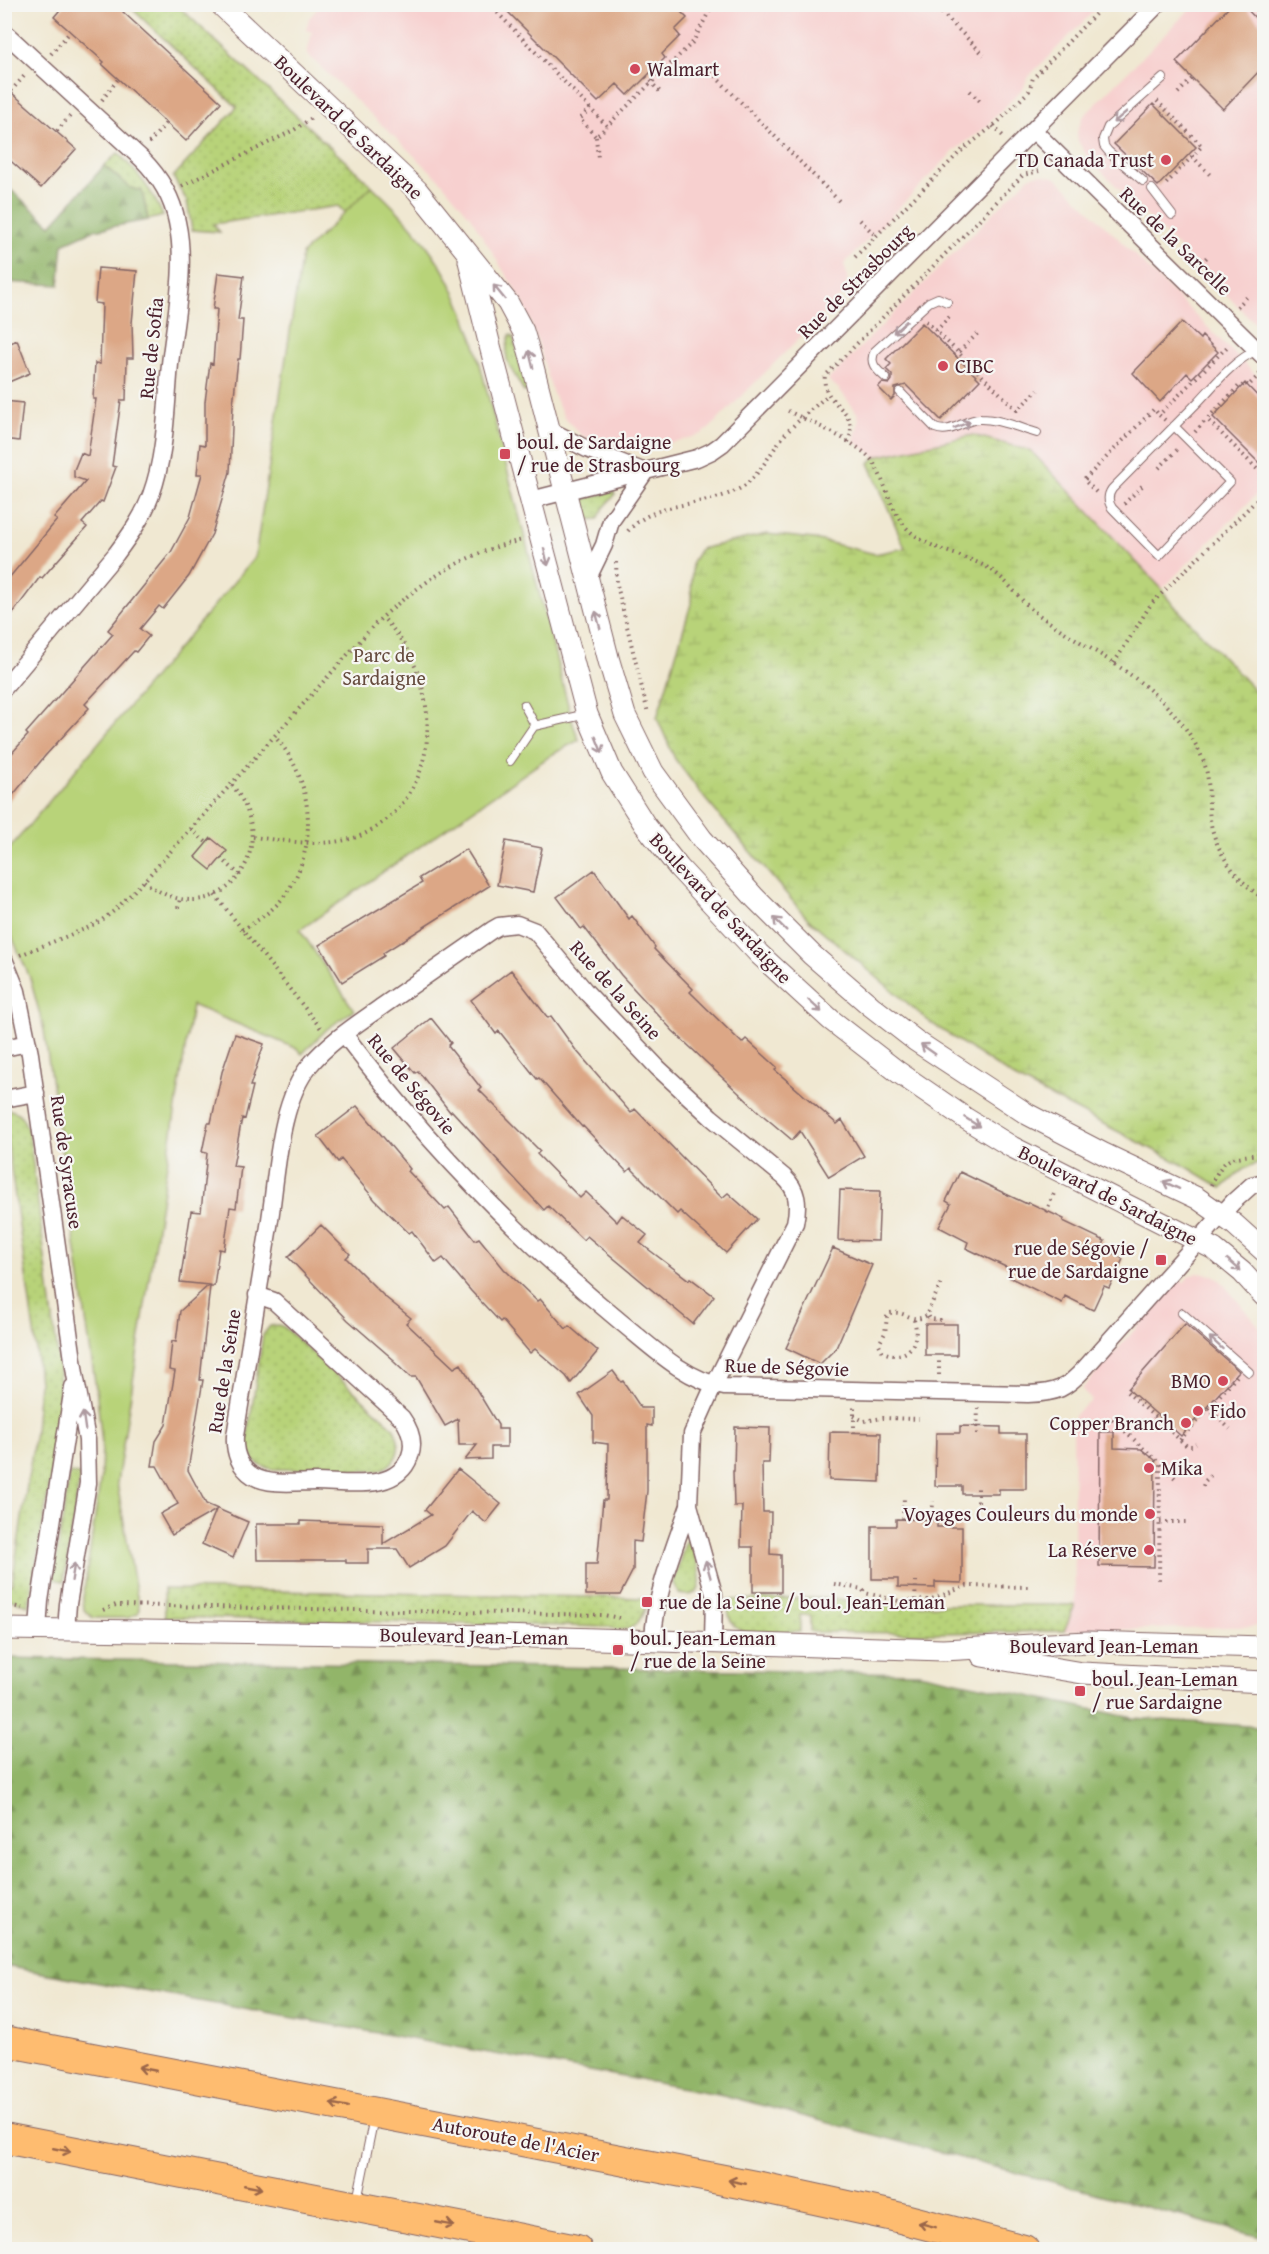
<svg xmlns="http://www.w3.org/2000/svg" width="1269" height="2254" font-family="'Gentium Book Plus',serif">
<defs>
<pattern id="grass-dots" width="8" height="8" patternUnits="userSpaceOnUse" patternTransform="scale(1.5)"><rect width="8" height="8" fill="#b8d379"/><path d="M2 2h.1M6 6h.1" fill="none" stroke="#a0b569" stroke-width="1.8" stroke-linecap="round"/></pattern>
<pattern id="forest-firs" width="22" height="20" patternUnits="userSpaceOnUse" patternTransform="scale(1.5)"><rect width="22" height="20" fill="#92b569"/><path d="M5 1l3.5 6h-7zM16 11l3.5 6h-7z" fill="#799357"/></pattern>
<pattern id="wetland-marsh" width="20" height="14" patternUnits="userSpaceOnUse" patternTransform="scale(1.5)"><rect width="20" height="14" fill="#b8d379"/><path d="M1 5h8M5 5V1M11 12h8M15 12V8" fill="none" stroke="#a0b569"/></pattern>
</defs>
<rect width="100%" height="100%" fill="#f6f6f2"/>
<filter id="ink" filterUnits="userSpaceOnUse"><feTurbulence type="fractalNoise" baseFrequency=".0167" numOctaves="2"/><feDisplacementMap in="SourceGraphic" scale="12" xChannelSelector="R" yChannelSelector="G"/><feConvolveMatrix kernelMatrix="1 2 1 2 8 2 1 2 1" color-interpolation-filters="sRGB"/></filter>
<filter id="wash" filterUnits="userSpaceOnUse"><feTurbulence type="fractalNoise" baseFrequency=".008" numOctaves="4" result="noise"/><feDisplacementMap in="SourceGraphic" scale="24" xChannelSelector="R" yChannelSelector="G"/><feGaussianBlur stdDeviation="1.35" result="paint"/><feColorMatrix in="noise" values="0 0 0 0 0 0 0 0 0 0 0 0 0 0 0 0 0 1.4 0 .05"/><feComposite in="paint" operator="in"/></filter>
<g filter="url(#wash)">
<rect width="100%" height="100%" fill="#f0e8d2"/>
<path fill="#f7d0cf" d="M322,4L1100,5L1027,78L1024,87L990,122L989,125L955,150L844,264L848,277L844,293L710,428L702,434L692,437L643,450H631L606,446L581,435L564,417L553,394L538,342L524,304L470,216L440,180L307,54L312,32L306,30L309,18Z
M1194,5H1264V332L1089,159L1078,141L1077,132L1082,118Z
M1039,174L1054,177L1061,182L1264,383V487L1162,589L1031,451L973,435L876,457L854,441L859,422L858,414L839,389L828,380L1029,177Z
M1197,1273L1213,1275L1221,1281L1264,1332V1626L1064,1631L1075,1605L1073,1422L1074,1416L1079,1410L1092,1401L1082,1389L1179,1280L1184,1283L1189,1276Z"/>
<path fill="url(#grass-dots)" stroke="#817952" stroke-width="1.5" d="M128,5H177L372,186L345,213L338,206L213,224L220,232L192,230L187,201L173,177L237,107Z
M118,153C137,172 153,191 163,216L148,220L142,191L131,188L104,166Z
M510,335L513,336L528,390L524,392C513,368 500,364 510,335Z
M613,491L615,495L603,509L598,519L583,520L580,506L584,499Z
M4,1109C21,1110 24,1119 29,1134L59,1365V1409L53,1464L29,1605L4,1598L5,1584H12L35,1432L39,1383L35,1339L5,1126Z
M278,1325L284,1327L393,1427C404,1446 398,1466 376,1471L272,1469C256,1466 246,1457 247,1440L263,1335L270,1326Z
M70,1473L80,1475L64,1581L53,1579Z
M686,1541H691C695,1559 715,1602 679,1594L673,1583Z
M164,1589L649,1598C641,1620 636,1636 609,1627L165,1617Z
M824,1598L890,1605H1075L1064,1631L931,1633L810,1632V1615H800V1631C785,1632 747,1637 736,1628C729,1622 728,1609 726,1600Z"/>
<path fill="url(#forest-firs)" stroke="#6e6a4a" stroke-width="1.5" d="M104,166L131,188L142,191L148,220L94,230L63,244L59,285L5,282V185L51,225Z
M4,1658L919,1673L1133,1718L1248,1726L1264,1730V2238L723,2095L5,1966Z"/>
<path fill="url(#wetland-marsh)" stroke="#817952" stroke-width="1.5" d="M973,435L1031,451L1162,589L1168,599L1264,700V1162C1245,1164 1236,1176 1222,1188L1187,1167L1018,1080L931,1023L808,919L706,800L675,759L657,718L691,604L692,562L700,549L767,534L814,539L875,554L905,548L869,463L876,457Z"/>
<path fill="#b8d379" stroke="#817952" stroke-width="1.5" d="M372,186C405,217 436,250 455,293C463,308 468,325 474,341L573,724L579,740L553,754L300,930L354,1010L327,1029L302,1054L298,1049L192,1005L117,1483L139,1608L138,1613L128,1618H93L84,1610L83,1598L101,1476L102,1444L97,1396L44,1030L30,978L5,921L4,855L255,557L302,254Z"/>
<g id="blocks">
<path fill="#dca786" d="M65,4H130L123,12L221,102L186,141L102,64L104,62L54,17Z
M500,4H673L687,18L675,30L680,36L662,54L665,58L628,95L617,84L598,102Z
M1232,4H1242L1264,27V66L1223,109L1176,62Z
M4,86L76,149L41,188L4,155Z
M1153,104L1196,147L1158,186L1114,144Z
M98,268L137,271L132,323L133,358H127L126,400H121L112,466L116,467L103,502L101,501L82,523L87,527L42,578L40,577L13,613L4,606V584L57,520L54,518L86,481L74,477V470L81,453L88,456L96,399H93L95,363L100,364L102,304L95,303Z
M218,273L244,276L238,320H243L240,359H238L233,405L230,472L212,534L189,576L163,609L159,606L140,629L149,636L136,652L134,651L85,704L89,708L45,756L4,806V762L28,735L26,733L113,634L108,630L171,552L190,517L202,474H197L200,444L205,445V402L210,363L213,364L217,309H213Z
M1182,322L1200,339L1202,336L1218,352L1192,378L1187,373L1160,402L1133,373Z
M922,323L980,380L941,420L906,385L895,388V396L891,400L878,387L882,383L889,384L892,380V375L886,369L891,364L886,359Z
M17,340L30,373L4,384V346Z
M1245,383L1264,403V468L1213,417Z
M4,401L23,403L19,441L4,439Z
M211,838L227,851L211,870L195,857Z
M506,841L542,848L533,892L497,885Z
M466,849L489,886L383,953L384,956L342,982L319,945L422,883L419,878Z
M594,870L629,919L632,916L655,947L654,949L693,989L690,992L742,1043L746,1039L777,1067L775,1070L837,1124L842,1120L864,1156L829,1177L800,1131L792,1140L759,1112L673,1031L621,975L584,927L581,929L557,897Z
M511,970L548,1018L551,1016L575,1049L631,1113L635,1109L722,1198L728,1193L757,1219L726,1253L680,1211L677,1214L631,1168L627,1172L583,1126L582,1127L539,1078L537,1079L499,1031L496,1034L471,1000Z
M431,1018L451,1043L448,1046L481,1088L479,1090L540,1151L537,1154L580,1198L586,1192L617,1222L622,1215L647,1235L640,1243L689,1280L690,1278L714,1296L693,1324L587,1236L583,1240L548,1206L544,1210L452,1111L450,1112L418,1071L415,1073L394,1048Z
M235,1034L264,1044L250,1086H253L245,1119L242,1118L233,1166L241,1167L236,1208L230,1207L224,1250L219,1249L214,1286H210L200,1380H203L188,1470L206,1504L248,1522L233,1558L202,1544L216,1510L172,1535L160,1514L178,1504L157,1466H152L156,1441L166,1425L175,1371L169,1370L172,1341L176,1342L180,1311L209,1285L180,1282L191,1211L201,1212L207,1153L202,1152L208,1123H211L222,1072Z
M357,1106L410,1169L408,1171L445,1210L449,1207L475,1240L479,1238L504,1269L537,1301L540,1299L566,1329L569,1326L598,1351L571,1383L566,1376L535,1349L530,1353L502,1320L500,1322L471,1291L443,1258L436,1263L412,1231L409,1233L375,1200L341,1159L338,1162L318,1136Z
M960,1172L1027,1204L1028,1202L1064,1219L1063,1221L1105,1241L1101,1248L1123,1259L1109,1288L1104,1286L1093,1310L1065,1296L1062,1303L1009,1277L1010,1269L966,1248L968,1242L939,1227L951,1204L946,1201Z
M840,1190L880,1191L878,1241L838,1240Z
M321,1225L350,1254L346,1258L385,1297L411,1318L406,1323L454,1368L461,1364L498,1425V1429H507V1447H491V1459L465,1460L477,1445H459L458,1419L445,1426L416,1377H410L393,1361L394,1360L348,1320L288,1257Z
M833,1248L872,1265L836,1348L820,1364L786,1348Z
M925,1324H957V1355H925Z
M1185,1324L1239,1371L1181,1436L1128,1389Z
M613,1371L621,1382L623,1381L641,1408H652V1426L647,1425V1491L641,1542L633,1541V1570L620,1595H586V1564H597L603,1500H607L608,1444L593,1442V1416L579,1395Z
M960,1426L1001,1427V1434H1026V1489H999V1494H962V1486H935L936,1433H960Z
M735,1427L770,1428L769,1463H762L763,1512H771L770,1554L781,1555V1592H753V1547H741L742,1506H734L733,1471H734Z
M830,1432L881,1433L880,1482L829,1480Z
M1100,1432H1114V1448L1141,1449L1155,1460L1154,1567L1099,1566Z
M458,1469L501,1504L486,1523L472,1511L445,1546L409,1568L397,1549H368V1563H346V1560H257L256,1524H301V1521L383,1524V1544L431,1515L425,1510Z
M896,1519L937,1520V1527H962V1583L935,1582V1588L898,1587V1579H872V1526H896Z"/>
</g>
</g>
<g filter="url(#ink)">
<use href="#blocks" fill-opacity="0" stroke="#846565" stroke-width="1.5"/>
<g fill="none" stroke-linecap="round" stroke-linejoin="round">
<defs>
<path id="service" d="M1143,181L1108,151L1104,146L1103,139L1108,127L1163,78
M1152,189L1172,215
M886,378C877,370 868,363 875,351L929,302L938,298L947,302
M900,392L935,428C952,435 965,418 981,419C999,419 1020,428 1037,433
M1174,426L1230,482L1159,556L1112,508C1108,502 1107,496 1112,489C1141,460 1169,431 1198,402C1216,383 1233,361 1257,350
M524,705L535,725
M510,761L534,726L587,714
M1182,1313L1249,1372
M357,2201L374,2117"/>
<path id="minor" d="M4,32L142,159C160,177 172,196 177,222C187,267 175,318 170,364C166,407 166,454 151,495C143,517 130,535 116,554L4,688
M1033,130L1264,357
M549,430L587,449L645,472
M531,500L697,458L712,451L722,444L1158,4
M587,580L604,545L611,521L645,472
M4,959L17,991L30,1054L75,1374L87,1440L88,1483L68,1604L66,1630
M344,1034C425,1141 518,1238 622,1323C653,1348 684,1379 724,1387L1028,1394C1057,1393 1066,1389 1085,1368L1233,1202L1252,1185L1264,1182
M4,1048L28,1043
M4,1099L36,1093
M257,1295L274,1301L402,1418C410,1429 415,1442 410,1456C397,1493 347,1482 316,1482C297,1482 270,1486 253,1476C239,1467 234,1452 235,1436C246,1366 257,1296 269,1226C277,1178 278,1103 310,1065C330,1041 359,1023 384,1005C420,980 456,955 492,930L499,926L517,924L535,931L586,992L658,1068L711,1117L784,1177C798,1190 799,1204 795,1223L714,1385L692,1434L689,1505L714,1594L713,1642
M38,1630L40,1601L73,1387
M653,1640C655,1593 674,1549 689,1505"/>
<path id="tertiary" d="M220,4L417,190L508,303L523,331L529,351L609,661L625,715L653,772L702,839L755,898L812,955L871,1006L916,1041L1027,1114L1104,1154L1197,1198L1234,1224L1264,1251
M469,261L489,342L587,714L612,773L645,825L679,868L759,954L831,1020L898,1072L965,1118L1012,1147L1214,1249L1242,1272L1264,1296
M4,1629L500,1636L943,1650L1087,1642L1264,1647
M982,1656L1082,1673L1264,1682"/>
<path id="motorway" d="M4,2041L760,2187L889,2215L1024,2250
M4,2138L577,2250"/>
</defs>
<use href="#service" stroke="#846565" stroke-width="10"/>
<use href="#minor" stroke="#846565" stroke-width="19"/>
<use href="#tertiary" stroke="#846565" stroke-width="23"/>
<use href="#motorway" stroke="#846565" stroke-width="32"/>
<path stroke="#846565" stroke-width="4" stroke-dasharray="1.5 4.5" stroke-linecap="butt" d="M489,4L607,126L693,42L713,4
M933,4L984,55
M4,8L8,4
M51,54L70,32
M711,72L841,203
M646,77L662,94
M11,91L26,74
M970,91L981,102
M1178,93L1192,79
M102,100L118,79
M1157,101L1202,146L1164,186
M590,108L580,119L596,137L607,126
M993,126L1004,137
M57,131L70,116
M596,137L598,158
M149,143L166,123
M1192,156L1211,176
M1027,159L1039,170
M182,186L294,130L313,117
M860,220L876,236
M855,257L960,152L998,122L1029,91L1033,78L1105,4
M1197,267L1207,257
M1237,307L1247,297
M926,321L1017,410L1038,390
M936,331L952,314
M955,356L979,332
M1260,374L1248,386L1245,383L1241,387L1239,386L1207,419L1264,476
M788,411C808,421 862,444 873,462C887,484 891,516 912,533C935,552 965,554 990,569C1009,581 1021,603 1039,615C1090,651 1144,674 1183,725C1192,737 1202,754 1206,769C1210,785 1208,803 1210,819C1215,852 1237,881 1264,899
M1165,420L1159,415L1229,345
M1195,432L1207,419
M848,442C862,409 820,405 825,376L1023,175L1039,171
M1159,468L1180,447
M1096,492L1084,480L1154,409L1159,415
M1124,504L1145,483
M628,531C656,499 705,508 739,489C760,477 771,450 787,432C800,419 814,407 828,395
M616,562L617,585L648,713
M1114,663L1151,604L1264,493
M191,829L207,843
M253,837C288,841 323,848 357,837C371,832 384,822 395,812C447,758 432,666 382,617
M221,858L242,877
M144,881C214,939 289,852 231,784
M215,895L323,1031
M178,908L180,899
M242,930C257,921 271,912 282,899C320,852 315,780 275,737
M20,955L87,928L102,920L115,910L144,881L377,622C418,584 467,551 523,540
M1211,1185C1226,1152 1233,1159 1264,1153
M1046,1212L1055,1191
M941,1284L927,1313L930,1319L940,1320L942,1324
M914,1320C921,1342 907,1363 883,1352L879,1344L885,1333L887,1317L890,1313C907,1310 912,1325 927,1315
M939,1375V1360
M1127,1392L1187,1446H1193L1196,1444
M1208,1408L1230,1429
M854,1416L864,1421L883,1418L919,1419
M1112,1419L1160,1464L1159,1583
M854,1433V1407
M977,1434L978,1408
M1180,1440L1237,1376
M1161,1464L1177,1480
M1203,1486L1205,1481L1213,1473
M978,1508V1487
M903,1519L904,1498
M932,1519L933,1501
M1160,1522H1189
M834,1584L862,1589L865,1593L899,1601L929,1600L967,1586L1028,1587
M915,1600L916,1581
M4,1604L22,1608
M103,1610L116,1605L604,1615L619,1618"/>
<use href="#service" stroke="#fff" stroke-width="8"/>
<use href="#minor" stroke="#fff" stroke-width="16"/>
<use href="#tertiary" stroke="#fff" stroke-width="21"/>
<use href="#motorway" stroke="#febc70" stroke-width="30"/>
</g>
<defs><path id="oneway-shaft" d="M-6 0H5M1.5-3L5.5 0L1.5 3" fill="none" stroke-width="1.6" stroke-linecap="round" stroke-linejoin="round" transform="scale(1.5)"/></defs>
<g stroke="#ae9aa0">
<use href="#oneway-shaft" transform="translate(1120 117) rotate(140)"/>
<use href="#oneway-shaft" transform="translate(499 292) rotate(-129)"/>
<use href="#oneway-shaft" transform="translate(900 327) rotate(138)"/>
<use href="#oneway-shaft" transform="translate(531 359) rotate(-104)"/>
<use href="#oneway-shaft" transform="translate(962 425) rotate(-22)"/>
<use href="#oneway-shaft" transform="translate(546 557) rotate(76)"/>
<use href="#oneway-shaft" transform="translate(598 620) rotate(-105)"/>
<use href="#oneway-shaft" transform="translate(599 745) rotate(68)"/>
<use href="#oneway-shaft" transform="translate(780 924) rotate(-135)"/>
<use href="#oneway-shaft" transform="translate(815 1006) rotate(42)"/>
<use href="#oneway-shaft" transform="translate(928 1049) rotate(-145)"/>
<use href="#oneway-shaft" transform="translate(972 1122) rotate(32)"/>
<use href="#oneway-shaft" transform="translate(1171 1185) rotate(-155)"/>
<use href="#oneway-shaft" transform="translate(1234 1265) rotate(41)"/>
<use href="#oneway-shaft" transform="translate(1216 1343) rotate(-138)"/>
<use href="#oneway-shaft" transform="translate(84 1421) rotate(-98)"/>
<use href="#oneway-shaft" transform="translate(708 1569) rotate(-106)"/>
<use href="#oneway-shaft" transform="translate(73 1572) rotate(-81)"/>
</g>
<g stroke="#9b664a">
<use href="#oneway-shaft" transform="translate(147 2069) rotate(-169)"/>
<use href="#oneway-shaft" transform="translate(339 2105) rotate(-169)"/>
<use href="#oneway-shaft" transform="translate(62 2150) rotate(11)"/>
<use href="#oneway-shaft" transform="translate(737 2182) rotate(-169)"/>
<use href="#oneway-shaft" transform="translate(253 2187) rotate(11)"/>
<use href="#oneway-shaft" transform="translate(445 2224) rotate(11)"/>
<use href="#oneway-shaft" transform="translate(927 2225) rotate(-166)"/>
</g>
</g>
<g fill="#d1495b" stroke="#f6f6f2" stroke-width="2">
<circle cx="635" cy="69" r="6"/>
<circle cx="1166" cy="160" r="6"/>
<circle cx="943" cy="366" r="6"/>
<rect x="499" y="448" width="12" height="12" rx="3"/>
<rect x="1155" y="1254" width="12" height="12" rx="3"/>
<circle cx="1223" cy="1381" r="6"/>
<circle cx="1198" cy="1411" r="6"/>
<circle cx="1186" cy="1423" r="6"/>
<circle cx="1149" cy="1468" r="6"/>
<circle cx="1150" cy="1514" r="6"/>
<circle cx="1149" cy="1550" r="6"/>
<rect x="641" y="1596" width="12" height="12" rx="3"/>
<rect x="612" y="1644" width="12" height="12" rx="3"/>
<rect x="1074" y="1685" width="12" height="12" rx="3"/>
</g>
<g text-anchor="middle" stroke-width="4.5" stroke-linejoin="round" paint-order="stroke">
<g font-size="20" fill="#4a1f2b" stroke="#f6f6f2" text-anchor="start">
<text x="647" y="76">Walmart</text>
<text x="1154" y="167" text-anchor="end">TD Canada Trust</text>
<text x="955" y="373">CIBC</text>
<text x="517" y="449">boul. de Sardaigne<tspan x="517" dy="23">/ rue de Strasbourg</tspan></text>
<text x="1149" y="1255" text-anchor="end">rue de Ségovie /<tspan x="1149" dy="23">rue de Sardaigne</tspan></text>
<text x="1211" y="1388" text-anchor="end">BMO</text>
<text x="1210" y="1418">Fido</text>
<text x="1174" y="1430" text-anchor="end">Copper Branch</text>
<text x="1161" y="1475">Mika</text>
<text x="1138" y="1521" text-anchor="end">Voyages Couleurs du monde</text>
<text x="1137" y="1557" text-anchor="end">La Réserve</text>
<text x="659" y="1609">rue de la Seine / boul. Jean-Leman</text>
<text x="630" y="1645">boul. Jean-Leman<tspan x="630" dy="23">/ rue de la Seine</tspan></text>
<text x="1092" y="1686">boul. Jean-Leman<tspan x="1092" dy="23">/ rue Sardaigne</tspan></text>
</g>
<g font-size="20" fill="#4a1f2b" stroke="#f6f6f2">
<text transform="translate(349 127) rotate(44)" y="7">Boulevard de Sardaigne</text>
<text transform="translate(1176 241) rotate(44)" y="7">Rue de la Sarcelle</text>
<text transform="translate(855 281) rotate(-45)" y="7">Rue de Strasbourg</text>
<text transform="translate(151 348) rotate(-84)" y="7">Rue de Sofia</text>
<text transform="translate(721 908) rotate(47)" y="7">Boulevard de Sardaigne</text>
<text transform="translate(616 990) rotate(48)" y="7">Rue de la Seine</text>
<text transform="translate(412 1084) rotate(50)" y="7">Rue de Ségovie</text>
<text transform="translate(67 1162) rotate(82)" y="7">Rue de Syracuse</text>
<text transform="translate(1108 1195) rotate(27)" y="7">Boulevard de Sardaigne</text>
<text transform="translate(787 1367) rotate(2)" y="7">Rue de Ségovie</text>
<text transform="translate(224 1371) rotate(-81)" y="7">Rue de la Seine</text>
<text transform="translate(474 1636) rotate(1)" y="7">Boulevard Jean-Leman</text>
<text x="1104" y="1653">Boulevard Jean-Leman</text>
<text transform="translate(516 2139) rotate(11)" y="7">Autoroute de l'Acier</text>
</g>
<g font-size="20" fill="#664c3e" stroke="#f6f6f2">
<text x="384" y="662">Parc de<tspan x="384" dy="23">Sardaigne</tspan></text>
</g>
</g>
<rect width="1269" height="2254" fill="none" stroke="#f6f6f2" stroke-width="24"/>
</svg>
